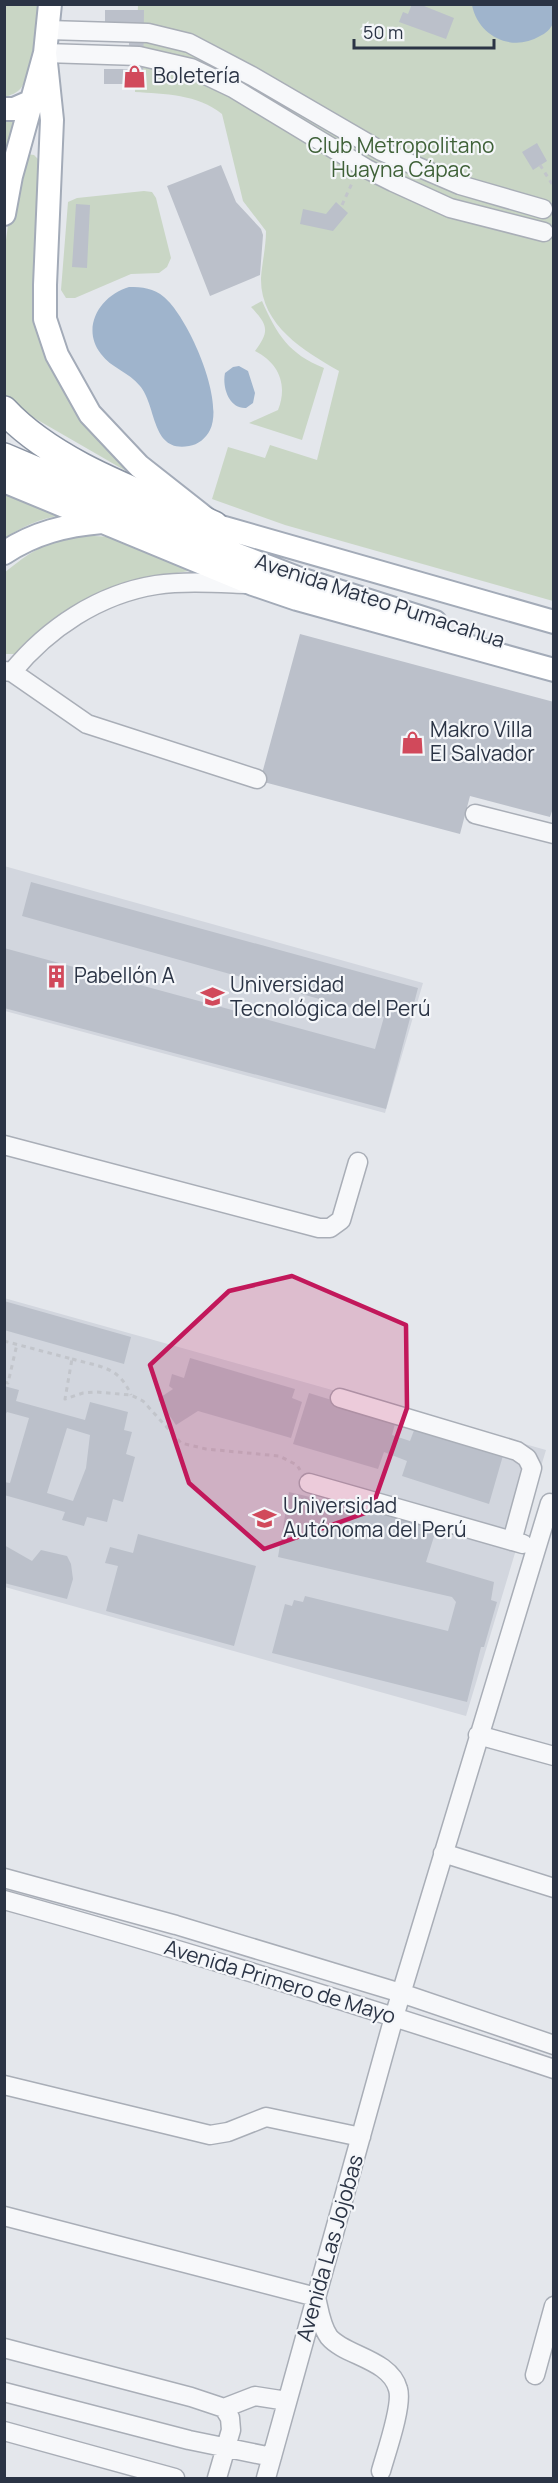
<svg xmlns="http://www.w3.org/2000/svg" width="558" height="2483" font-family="Manrope,sans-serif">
<rect width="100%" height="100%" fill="#e4e7ec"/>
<path fill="#d2d6de" d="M4,866L423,983L385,1113L5,1011Z
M4,1298L546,1450L466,1716L5,1587Z"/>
<path fill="#c9d6c5" d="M4,5H41C40,22 31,76 21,88C17,93 11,95 5,97Z
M138,5H553V601L285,525L212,499L228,447L265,458L270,445L317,460L339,371C304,351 260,325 261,278C262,263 266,247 266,231L243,201L222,114C198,94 164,94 135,92Z
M22,115L5,188V119Z
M26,154L34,155L39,160L45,354C64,399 96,434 126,471L29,415L5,395V248L9,217Z
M144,191L152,192L156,198L171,258L167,267L159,273L131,274L75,298H66L61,290L68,202L77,198Z
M262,301C277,335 289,354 324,368L302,440L249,423L278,410C288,385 279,363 255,351C270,331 268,325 251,307Z
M5,492L62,515C40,519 23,526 5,538Z
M76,535L112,537L189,571C139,579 91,591 50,623C40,632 31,644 21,654H5L4,573C30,552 44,543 76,535Z"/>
<path fill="#9fb4cc" d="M472,5H553C554,10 555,18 553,23C551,29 545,34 540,36C512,53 478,36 472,5Z
M129,287C142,287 154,288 164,297C188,317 225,400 210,430C206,438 198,445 189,446C151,453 157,406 140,386C129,372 111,368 101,354C80,327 101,295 129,287Z
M239,366L248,371L255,393L253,403L246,408C229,409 222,387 225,373L233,367Z"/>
<path fill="#bbc0ca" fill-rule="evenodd" d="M412,4H419L454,18L446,39L399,22L403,12L408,14Z
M105,10H144L143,84H104V69H129V25H105Z
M537,143L547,161L533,170L522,152Z
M221,165L236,202L261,229L263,235L260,275L210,296L167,186Z
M336,202L348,213L333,231L300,224L303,209L326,214Z
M76,204L90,205L87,268L72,267Z
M300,634L554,702V805L550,817L470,796L460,834L260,781Z
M31,882L418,988L386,1109L4,1008V948L375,1049L384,1017L22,916Z
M4,1301L131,1337L124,1364L4,1330Z
M190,1358L295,1389L292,1398L302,1402L291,1438L198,1411L176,1425L158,1399L173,1389L169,1386L172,1374L184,1378Z
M4,1386L19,1390L16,1401L85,1420L90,1402L128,1412L124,1430L132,1432L126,1454L135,1457L123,1502L113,1499L107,1522L87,1517L84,1526L62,1520L65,1512L4,1495V1482L10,1483L29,1418L7,1412L4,1417ZM67,1428L90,1435L86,1468L73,1501L47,1493Z
M309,1393L396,1420L392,1435L410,1441L416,1425L504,1452L489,1504L402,1476L407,1461L384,1452L378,1469L293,1444Z
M289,1492L437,1527L426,1562L494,1582L491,1600L497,1602L484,1647H481L467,1702L272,1653L285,1604L292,1606L294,1600L303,1602L305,1596L448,1631L456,1602L452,1597L278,1557Z
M138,1534L256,1566L234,1646L106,1611L118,1566L105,1563L110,1547L133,1553Z
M4,1545L32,1561L41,1550L67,1556L71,1564L73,1579L67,1599L4,1583Z"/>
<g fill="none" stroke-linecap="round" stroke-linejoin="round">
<defs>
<path id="minor" d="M48,30L148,33L189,43L252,76L381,151L460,185L543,209
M45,53L139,56L191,68L233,88L367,169L393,182L450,208L544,232
M4,671L12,672C48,628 99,594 156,585C185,581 216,583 245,584
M12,672L87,724L257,779
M475,814L554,834
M4,1145L319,1228H330L341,1220L358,1162
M340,1398L517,1451L527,1458L532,1468L512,1541
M309,1483L523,1544
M478,1735L554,1756
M443,1853L554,1888
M4,1878L176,1925L401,1993L554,2045
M4,1900C189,1951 372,2009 554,2069
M4,2085L210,2135L228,2132L266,2117L361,2137
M4,2216L316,2297C319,2310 321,2326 329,2337C345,2356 390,2359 398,2389C403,2405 386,2453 381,2471
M4,2348L191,2397L224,2408L230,2418L231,2430L217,2478
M535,2375L554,2306
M4,2392L189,2440L272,2457
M224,2408L255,2396L287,2401
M4,2431L175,2478
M266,2478L394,2017L550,1503"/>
<path id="major" d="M45,53L52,120L45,285V319L57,355L90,414L139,466L214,525L554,622
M4,109H14L30,102
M4,214L11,176L45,53L50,4
M4,481L253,584L297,599L554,670
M207,543L300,579L435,622
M4,553C34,533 66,525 102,522"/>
<path id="highway" d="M4,410C56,466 146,495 214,525
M4,457L207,543"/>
</defs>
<use href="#minor" stroke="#a9aeb7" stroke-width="21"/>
<use href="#major" stroke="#a3abb8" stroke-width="26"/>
<use href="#highway" stroke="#8b94a3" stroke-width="30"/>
<path stroke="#c2c5cb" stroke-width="3" stroke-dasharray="4.5 4.5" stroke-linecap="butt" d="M540,165L554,187
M342,205L353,181
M4,1341L72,1359L65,1399L83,1393L96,1392L131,1395L143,1401L181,1443L206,1449L279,1456L297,1465L300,1470
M72,1359C100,1367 119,1366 131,1395
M4,1382L8,1383L17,1344"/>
<use href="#minor" stroke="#f7f8fa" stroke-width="18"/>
<use href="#major" stroke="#fff" stroke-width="22"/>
<use href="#highway" stroke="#fff" stroke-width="27"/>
</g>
<path fill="#c2185b" fill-opacity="0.2" stroke="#c2185b" stroke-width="4.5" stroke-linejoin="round" d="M292,1276L406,1325L407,1408L371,1511L264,1549L189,1483L150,1365L229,1291Z"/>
<defs>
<symbol id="shop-bare" viewBox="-9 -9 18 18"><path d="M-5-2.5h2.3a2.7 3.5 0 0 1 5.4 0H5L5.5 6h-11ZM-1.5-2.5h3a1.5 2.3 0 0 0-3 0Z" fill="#d1495b" stroke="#f4f6f9" stroke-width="2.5" paint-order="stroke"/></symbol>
<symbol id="building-bare" viewBox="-9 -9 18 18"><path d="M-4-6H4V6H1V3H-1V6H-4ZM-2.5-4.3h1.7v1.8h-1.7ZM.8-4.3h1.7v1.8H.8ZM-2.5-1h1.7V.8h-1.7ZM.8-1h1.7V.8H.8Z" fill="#d1495b" stroke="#f4f6f9" stroke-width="2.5" paint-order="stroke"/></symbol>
<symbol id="university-bare" viewBox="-9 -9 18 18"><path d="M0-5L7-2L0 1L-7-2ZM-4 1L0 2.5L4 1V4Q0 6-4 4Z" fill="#d1495b" stroke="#f4f6f9" stroke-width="2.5" paint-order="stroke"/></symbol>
</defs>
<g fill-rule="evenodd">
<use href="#shop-bare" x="118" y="60" width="33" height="33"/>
<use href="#shop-bare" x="396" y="726" width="33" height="33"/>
<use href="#building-bare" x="40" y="960" width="33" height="33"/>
<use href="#university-bare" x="196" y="980" width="33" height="33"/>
<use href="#university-bare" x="248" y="1502" width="33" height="33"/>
</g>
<g text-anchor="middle" stroke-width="4.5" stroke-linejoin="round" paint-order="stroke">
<g font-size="21" fill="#2b3445" stroke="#f4f6f9" text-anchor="start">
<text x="153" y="83">Boletería</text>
<text x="430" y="737">Makro Villa<tspan x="430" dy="24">El Salvador</tspan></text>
<text x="74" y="983">Pabellón A</text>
<text x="230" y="992">Universidad<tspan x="230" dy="24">Tecnológica del Perú</tspan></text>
<text x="283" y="1513">Universidad<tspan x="283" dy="24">Autónoma del Perú</tspan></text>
</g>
<g font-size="21" fill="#3f6138" stroke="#f4f6f9">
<text x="401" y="153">Club Metropolitano<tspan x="401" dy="24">Huayna Cápac</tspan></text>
</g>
<g font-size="21" fill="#2b3445" stroke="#f4f6f9">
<text transform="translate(380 601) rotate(18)" y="7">Avenida Mateo Pumacahua</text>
<text transform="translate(280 1982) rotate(17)" y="7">Avenida Primero de Mayo</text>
<text transform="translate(330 2248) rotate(-74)" y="7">Avenida Las Jojobas</text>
</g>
</g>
<rect width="558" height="2483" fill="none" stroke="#2b3445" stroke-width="12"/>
<path d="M354 39v9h140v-9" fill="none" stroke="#2b3445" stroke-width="3"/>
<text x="363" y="39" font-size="18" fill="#2b3445" stroke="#f4f6f9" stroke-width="4.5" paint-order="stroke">50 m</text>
</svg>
